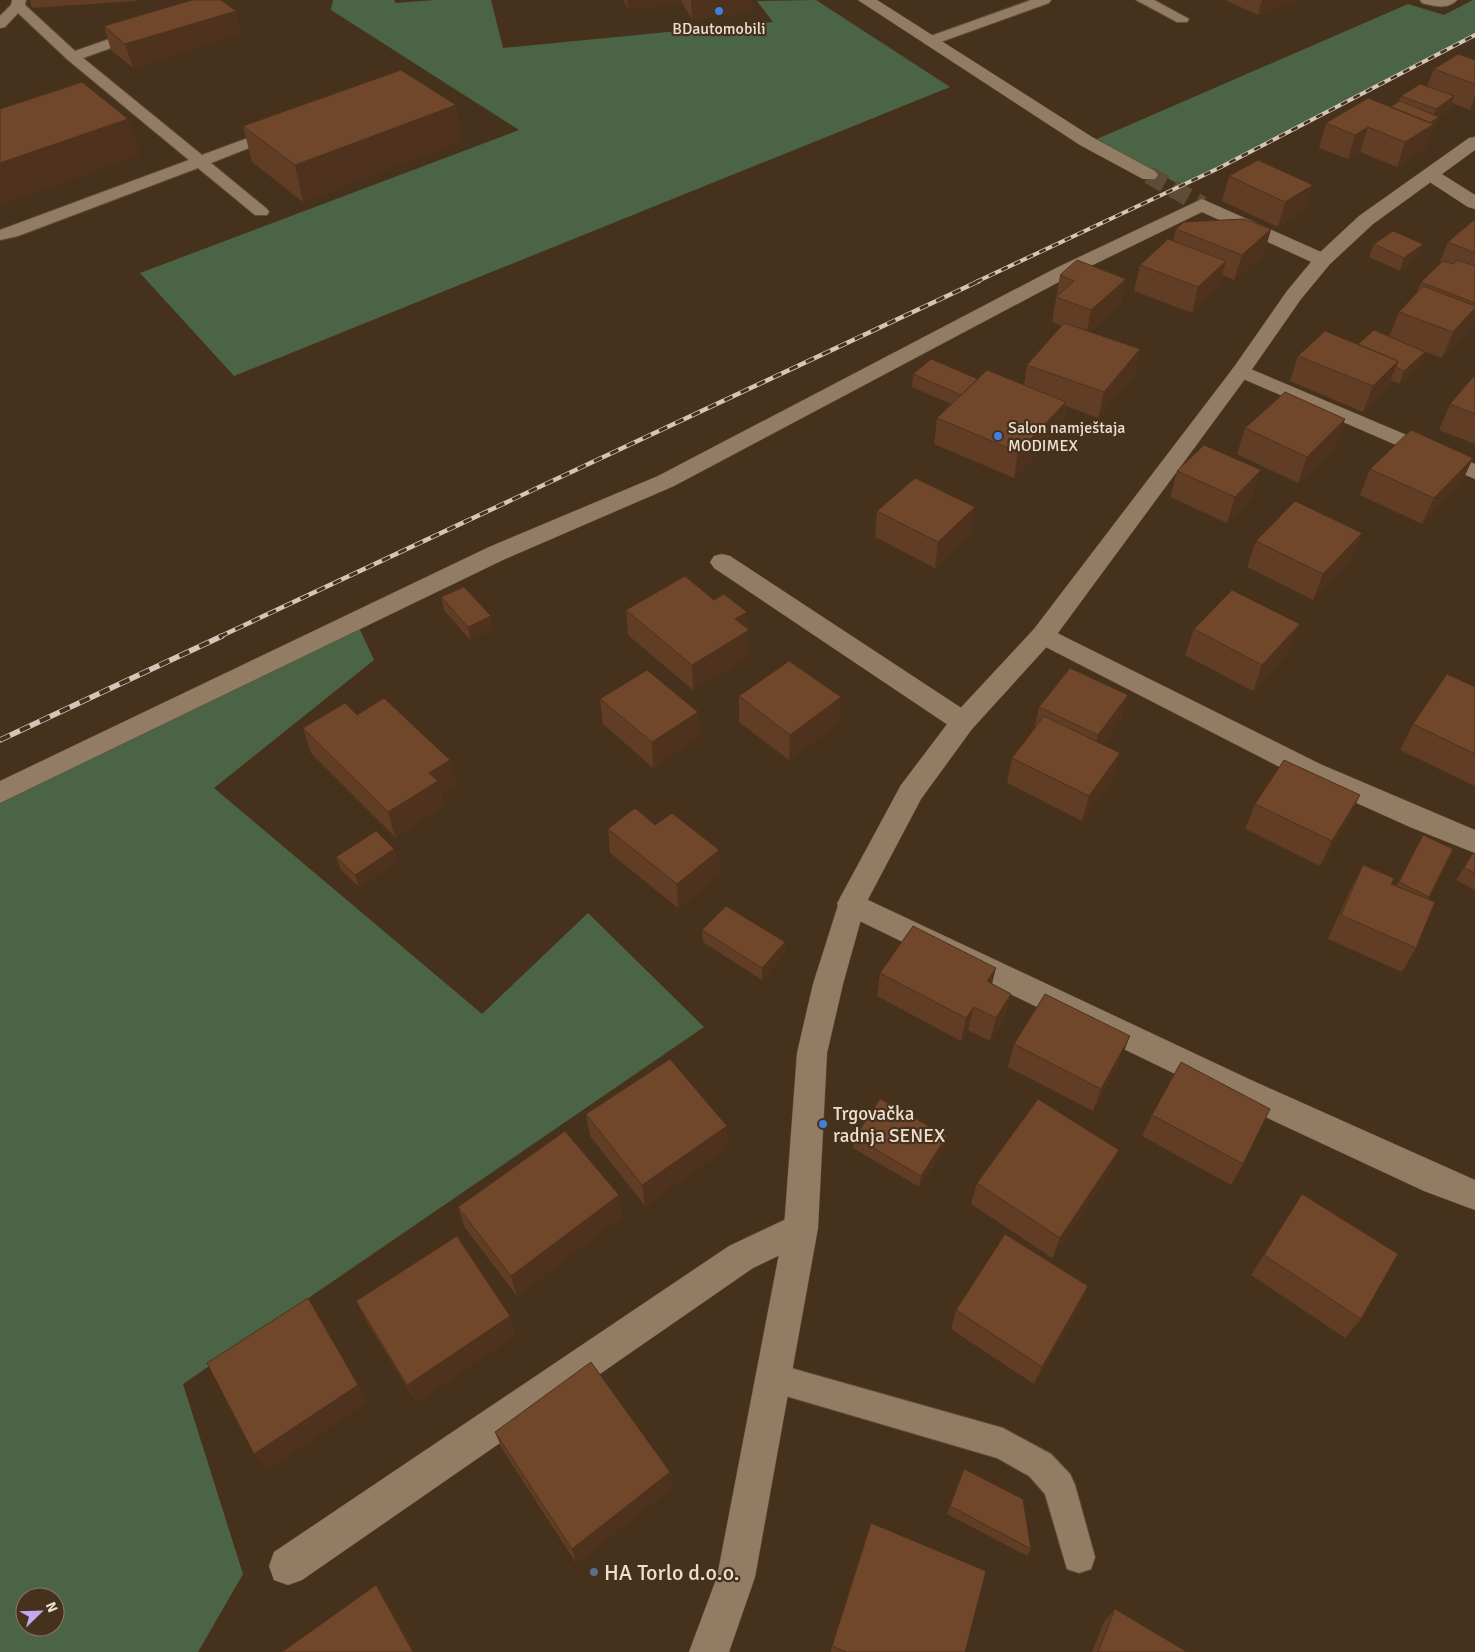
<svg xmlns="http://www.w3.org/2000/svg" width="1475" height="1652" font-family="Signika,sans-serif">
<rect width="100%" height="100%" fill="#46321c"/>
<path fill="#4c6446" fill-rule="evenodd" d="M333,0H394L396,3L435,0H491L503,48L773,22L757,1L816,0L950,87L234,376L140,273L519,130L331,10Z
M1473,0H1475V35L1182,186L1097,139L1408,4L1444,15Z
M356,621L374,660L214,788L482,1014L588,913L704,1027L183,1384L243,1574L198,1652H0V793ZM25,1597H55V1627H25Z"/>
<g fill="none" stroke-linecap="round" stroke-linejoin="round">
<path stroke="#5f4c37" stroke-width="18" stroke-dasharray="18 9" stroke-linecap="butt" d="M1149,175L1202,205"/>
<defs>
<path id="lane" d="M12,0H26L25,5L75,51L135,30H145L147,33L145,36L83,58L202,155L272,129H282L285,132L282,135L211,163L267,209L269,212L267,215H255L198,168L18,236L0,240V230L189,160L68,60L18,13L5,27L0,28V16L11,5Z
M1031,0H1051L1049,3L935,44H925L923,41L925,38Z
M1136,0H1154L1189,19L1187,22H1177Z
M1420,0H1457C1447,10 1434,6 1422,3Z
M773,1363L1003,1428L1051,1454L1070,1474L1075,1485L1095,1557L1091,1569L1079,1573L1067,1569L1045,1494L1029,1476L997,1458L762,1389L758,1378L762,1367Z"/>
<path id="street" d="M858,0H877L1092,137L1155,171L1158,175L1155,179H1143L1080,145Z
M1431,170L1437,171L1475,195V209L1468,207L1425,179L1422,175L1425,171Z
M1202,199L1330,256L1333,260L1330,264H1316L1202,212L1070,276L674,486L505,559L0,803V781L489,547L658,476L1056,268Z
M1241,365L1475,464V479L1234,375L1231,371L1234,367Z
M722,554L730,556L972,715L976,722L972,729L963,732L954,729L714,568L710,562L714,556Z
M1043,626L1320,764L1475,830V853L1410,827L1301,778L1034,641L1031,635L1034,629Z
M851,892L1251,1080L1475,1180V1210L1424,1191L1229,1100L841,912L837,904L841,896Z
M801,1212L813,1217L818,1228L813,1239L753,1268L302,1580L288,1585L274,1580L269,1566L274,1552L729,1246Z"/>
<path id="secondary" d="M1475,137V150L1373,224L1330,264L1301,299L1248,375L1052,641L972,729L921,799L865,905L843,984L827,1053L818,1228L755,1577L729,1652H689L717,1577L784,1228L797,1053L813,984L841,896L901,785L954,715L1034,629L1234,367L1287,291L1316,256L1359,216L1469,138Z"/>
</defs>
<use href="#lane" stroke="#5e4d3a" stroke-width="2"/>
<use href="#street" stroke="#5e4d3a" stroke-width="1"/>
<use href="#secondary" stroke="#5e4d3a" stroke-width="1"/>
<use href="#lane" fill="#937c64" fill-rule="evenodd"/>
<use href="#street" fill="#937c64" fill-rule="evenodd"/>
<use href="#secondary" fill="#937c64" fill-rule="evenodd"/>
<defs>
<path id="rail-far2" d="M976,282L1219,168L1475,35"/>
<path id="rail-far1" d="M219,637L979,281"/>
<path id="rail" d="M0,740L222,636"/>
</defs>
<use href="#rail-far2" stroke="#d3c5b7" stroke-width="4"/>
<use href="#rail-far1" stroke="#d3c5b7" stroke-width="4.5"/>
<use href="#rail" stroke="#d3c5b7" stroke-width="5.5"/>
<use href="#rail-far2" stroke="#46321c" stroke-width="2.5" stroke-dasharray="7" stroke-linecap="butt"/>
<use href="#rail-far1" stroke="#46321c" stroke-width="3" stroke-dasharray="9" stroke-linecap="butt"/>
<use href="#rail" stroke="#46321c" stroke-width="4" stroke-dasharray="11" stroke-linecap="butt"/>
</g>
<path fill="#603d24" d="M30,0H137L136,1L32,8Z
M623,0H752V12L692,19L682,3L628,9Z
M1225,0H1298L1258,15Z
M104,26L241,34L133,68L111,50Z
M1475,60V107L1470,110L1452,103L1450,109L1438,117L1435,129L1431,132L1425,149L1397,167L1360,152L1348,159L1319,148L1326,123L1390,107L1399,101L1401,96L1427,86L1434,69Z
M456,105L461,141L303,202L252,162L243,126Z
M1229,176L1306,210L1278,227L1222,201Z
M1475,219V320L1468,327L1466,332L1442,358L1408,345L1425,352L1420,365L1399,384L1391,380L1388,386L1363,412L1290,381L1298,356L1358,344L1389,337L1399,312L1416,294L1421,282L1439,264L1448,242Z
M1176,229H1271L1264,254L1234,280L1222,275L1219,286L1192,313L1134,291L1140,265L1173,241Z
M1374,244L1418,257L1400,271L1369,257Z
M1060,275L1126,279L1120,304L1090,332L1140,349L1134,375L1098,418L1066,406L1061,428L1014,478L934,444L937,418L951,404L912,387L913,374L978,379L1024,385L1027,365L1062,326L1052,322Z
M1475,377V444L1439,430L1450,404Z
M1345,419L1336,445L1298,483L1237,454L1245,428Z
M1473,458L1461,484L1422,524L1360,495L1370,469Z
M1177,471L1253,496L1227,523L1170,497Z
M877,511L971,533L935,568L875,537Z
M1362,533L1351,559L1313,600L1247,567L1256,541Z
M441,597L493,629L470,640L444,610Z
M714,600L747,612V628L749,630V656L693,690L628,635L626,610Z
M1194,629L1290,650L1253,691L1185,655Z
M1475,687V786L1400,750L1413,724Z
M739,696L839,723L789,760L739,722Z
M600,699L698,712L699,737L653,768L603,724Z
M1039,707L1121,720L1103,744L1113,778L1082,821L1007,783L1012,758L1034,730Z
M357,715L450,760L456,785L441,794L444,806L395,837L311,753L303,728Z
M1360,795L1348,820L1320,866L1245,829L1255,804Z
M655,825L720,875L678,908L610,853L608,829Z
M1423,835L1453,849L1428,899L1416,948L1402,972L1328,939L1350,890L1363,865L1391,884L1396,886Z
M1473,853L1475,854V890L1456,880Z
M336,857L398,861L359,887L341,870Z
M702,930L785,942L784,954L762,980L703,942Z
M880,973L1011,994L1005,1017L990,1041L968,1030L961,1041L877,996Z
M1014,1044L1121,1059L1093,1111L1008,1067Z
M586,1114L727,1148L645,1206L590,1136Z
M1152,1115L1243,1164L1231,1185L1142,1136Z
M947,1136L945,1147L919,1187L853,1148L855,1137Z
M1110,1171L1052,1258L971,1204L977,1183Z
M1302,1194L1361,1319L1345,1338L1251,1275Z
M619,1195L622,1216L517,1296L465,1228L458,1207Z
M1088,1286L1080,1306L1034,1384L951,1329L956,1310Z
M356,1301L510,1316L515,1335L416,1402L366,1320Z
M495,1432L670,1472L672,1488L576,1563L502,1449Z
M964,1469L1031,1549L1027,1556L947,1514Z
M1115,1609L1187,1652H1092L1104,1622Z
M832,1646L965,1652H831Z"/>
<path fill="#4e321d" d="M627,0H682V3L628,9Z
M691,0H752V12L692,19Z
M1262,0H1298L1258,15Z
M236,11L241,34L133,68L125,44Z
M1454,96L1450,109L1431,122L1436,109Z
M1475,96V107L1470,110Z
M456,105L461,141L303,202L295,165Z
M1439,117L1435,129L1431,132L1425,149L1397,167L1405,142L1421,128Z
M128,119L140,155L0,205V163Z
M1368,127L1360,152L1348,159L1355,135Z
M1313,185L1306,210L1278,227L1285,202Z
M1271,229L1264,254L1234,280L1242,255Z
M1423,244L1418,257L1400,271L1404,258Z
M1226,261L1219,286L1192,313L1198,287Z
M1126,279L1120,304L1086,336L1091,310Z
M1475,308V320L1468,327L1466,332L1442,358L1453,332Z
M1140,349L1134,375L1098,418L1104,392Z
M1425,352L1420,365L1399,384L1404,371Z
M1398,361L1388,386L1363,412L1373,386Z
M1066,402L1061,428L1014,478L1018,452Z
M1345,419L1336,445L1298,483L1307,457Z
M1473,458L1461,484L1422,524L1434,498Z
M1261,470L1253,496L1227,523L1235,497Z
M975,507L971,533L935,568L938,542Z
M1362,533L1351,559L1313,600L1323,574Z
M747,612V631L749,630V656L693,690L692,665L735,619Z
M491,616L493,629L470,640L468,627Z
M1300,624L1290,650L1253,691L1262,665Z
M1128,695L1121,720L1091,760L1098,735Z
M841,697L839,723L789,760L790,735Z
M698,712L699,737L653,768L652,742Z
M1120,753L1113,778L1082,821L1089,796Z
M450,760L456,785L441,794L444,806L395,837L388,812L429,773Z
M1360,795L1348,820L1320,866L1332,841Z
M394,849L398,861L359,887L355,875Z
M719,850L720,875L678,908L677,884Z
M785,942L784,954L762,980V968Z
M996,968L990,992L987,981Z
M1011,994L1005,1017L990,1041L996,1018Z
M974,1007L968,1030L961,1041L966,1018Z
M1130,1036L1121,1059L1093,1111L1101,1089Z
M727,1126V1148L645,1206L642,1185Z
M947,1136L945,1147L919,1187L921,1176Z
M1119,1150L1110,1171L1052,1258L1060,1238Z
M619,1195L622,1216L517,1296L511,1276Z
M1088,1286L1080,1306L1034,1384L1042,1367Z
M510,1316L515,1335L416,1402L407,1385Z
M358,1385L368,1402L267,1470L254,1454Z
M670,1472L672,1488L576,1563L572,1549Z
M376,1585L386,1598L415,1652H413Z"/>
<path fill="#70472a" stroke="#4e321d" d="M192,0H221L236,11L125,44L104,26Z
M1458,54L1475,60V84L1434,69Z
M401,70L456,105L295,165L243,126Z
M82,82L128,119L0,163V109Z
M1420,84L1454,96L1436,109L1401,96Z
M1368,98L1434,124L1405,142L1368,127L1355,135L1326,123Z
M1400,101L1439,117L1430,123L1390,107Z
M1258,160L1313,185L1285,202L1229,176Z
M1244,219L1271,229L1242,255L1176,229L1184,222Z
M1475,219V253L1448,242Z
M1393,231L1423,244L1404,258L1374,244Z
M1168,239L1226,261L1198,287L1140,265Z
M1077,260L1126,279L1091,310L1056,297L1074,281L1060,275Z
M1458,260L1475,266V303L1421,282L1443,261L1453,264Z
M1423,286L1475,306V308L1453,332L1399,312Z
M1064,323L1140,349L1104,392L1027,365Z
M1374,330L1425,352L1404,371L1396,367L1398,361L1358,344Z
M1325,331L1398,361L1373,386L1298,356Z
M931,359L978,379L961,395L913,374Z
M987,370L1066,402L1018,452L937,418Z
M1474,376L1475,377V414L1450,404Z
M1285,392L1345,419L1307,457L1245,428Z
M1411,430L1473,458L1434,498L1370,469Z
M1204,445L1261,470L1235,497L1177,471Z
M915,478L975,507L938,542L877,511Z
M1295,501L1362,533L1323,574L1256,541Z
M685,576L714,600L724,594L747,612L735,619L749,630L692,665L626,610Z
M464,587L491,616L468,627L441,597Z
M1232,590L1300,624L1262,665L1194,629Z
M789,661L841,697L790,735L739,696Z
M1070,668L1128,695L1098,735L1039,707Z
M647,670L698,712L652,742L600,699Z
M1447,674L1475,687V754L1413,724Z
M384,698L450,760L429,773L438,781L388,812L303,728L345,703L357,715Z
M1044,716L1120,753L1089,796L1012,758Z
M1284,760L1360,795L1332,841L1255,804Z
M635,808L655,825L672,813L719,850L677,884L608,829Z
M376,831L394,849L355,875L336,857Z
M1423,835L1453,849L1429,897L1399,882Z
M1473,853L1475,854V873L1464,868Z
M1363,865L1394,878L1391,884L1435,902L1416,948L1341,915Z
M726,906L785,942L762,968L702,930Z
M913,926L996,968L987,981L1011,994L996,1018L974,1007L966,1018L880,973Z
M1045,994L1130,1036L1101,1089L1014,1044Z
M670,1059L727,1126L642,1185L586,1114Z
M1181,1062L1270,1109L1243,1164L1152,1115Z
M880,1099L947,1136L921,1176L855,1137Z
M1038,1099L1119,1150L1060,1238L977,1183Z
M565,1131L619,1195L511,1276L458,1207Z
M1302,1194L1398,1254L1361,1319L1264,1255Z
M1005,1234L1088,1286L1042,1367L956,1310Z
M457,1236L510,1316L407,1385L356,1301Z
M308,1298L358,1385L254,1454L207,1363Z
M591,1362L670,1472L572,1549L495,1432Z
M964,1469L1023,1499L1031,1549L950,1506Z
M871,1523L986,1571L965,1652H846L832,1646Z
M376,1585L413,1652H282Z
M1115,1609L1187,1652H1098Z"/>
<g fill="#3f7fe0" stroke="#46321c" stroke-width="2">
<circle cx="719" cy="11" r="5"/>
<circle cx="998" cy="436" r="5"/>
<circle cx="823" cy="1124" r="5"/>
</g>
<circle fill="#5c6f8a" stroke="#46321c" stroke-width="2" cx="594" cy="1572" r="5"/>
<g text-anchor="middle" stroke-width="4.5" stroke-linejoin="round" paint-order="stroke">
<g font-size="16" fill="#ecdfd2" stroke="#46321c">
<text x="719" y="34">BDautomobili</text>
<text x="1008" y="433" text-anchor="start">Salon namještaja<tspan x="1008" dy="18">MODIMEX</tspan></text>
</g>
<g font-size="19" fill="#ecdfd2" stroke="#46321c" text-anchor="start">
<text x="833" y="1120">Trgovačka<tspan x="833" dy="22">radnja SENEX</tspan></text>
</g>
<g font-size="22" fill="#ecdfd2" stroke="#46321c" text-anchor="start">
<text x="604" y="1580">HA Torlo d.o.o.</text>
</g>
</g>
<g transform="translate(40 1612) rotate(67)"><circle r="24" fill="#46321c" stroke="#887765"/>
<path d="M0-4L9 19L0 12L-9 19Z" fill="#c2a8f2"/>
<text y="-8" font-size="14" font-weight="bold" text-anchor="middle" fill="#ecdfd2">N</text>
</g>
</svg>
